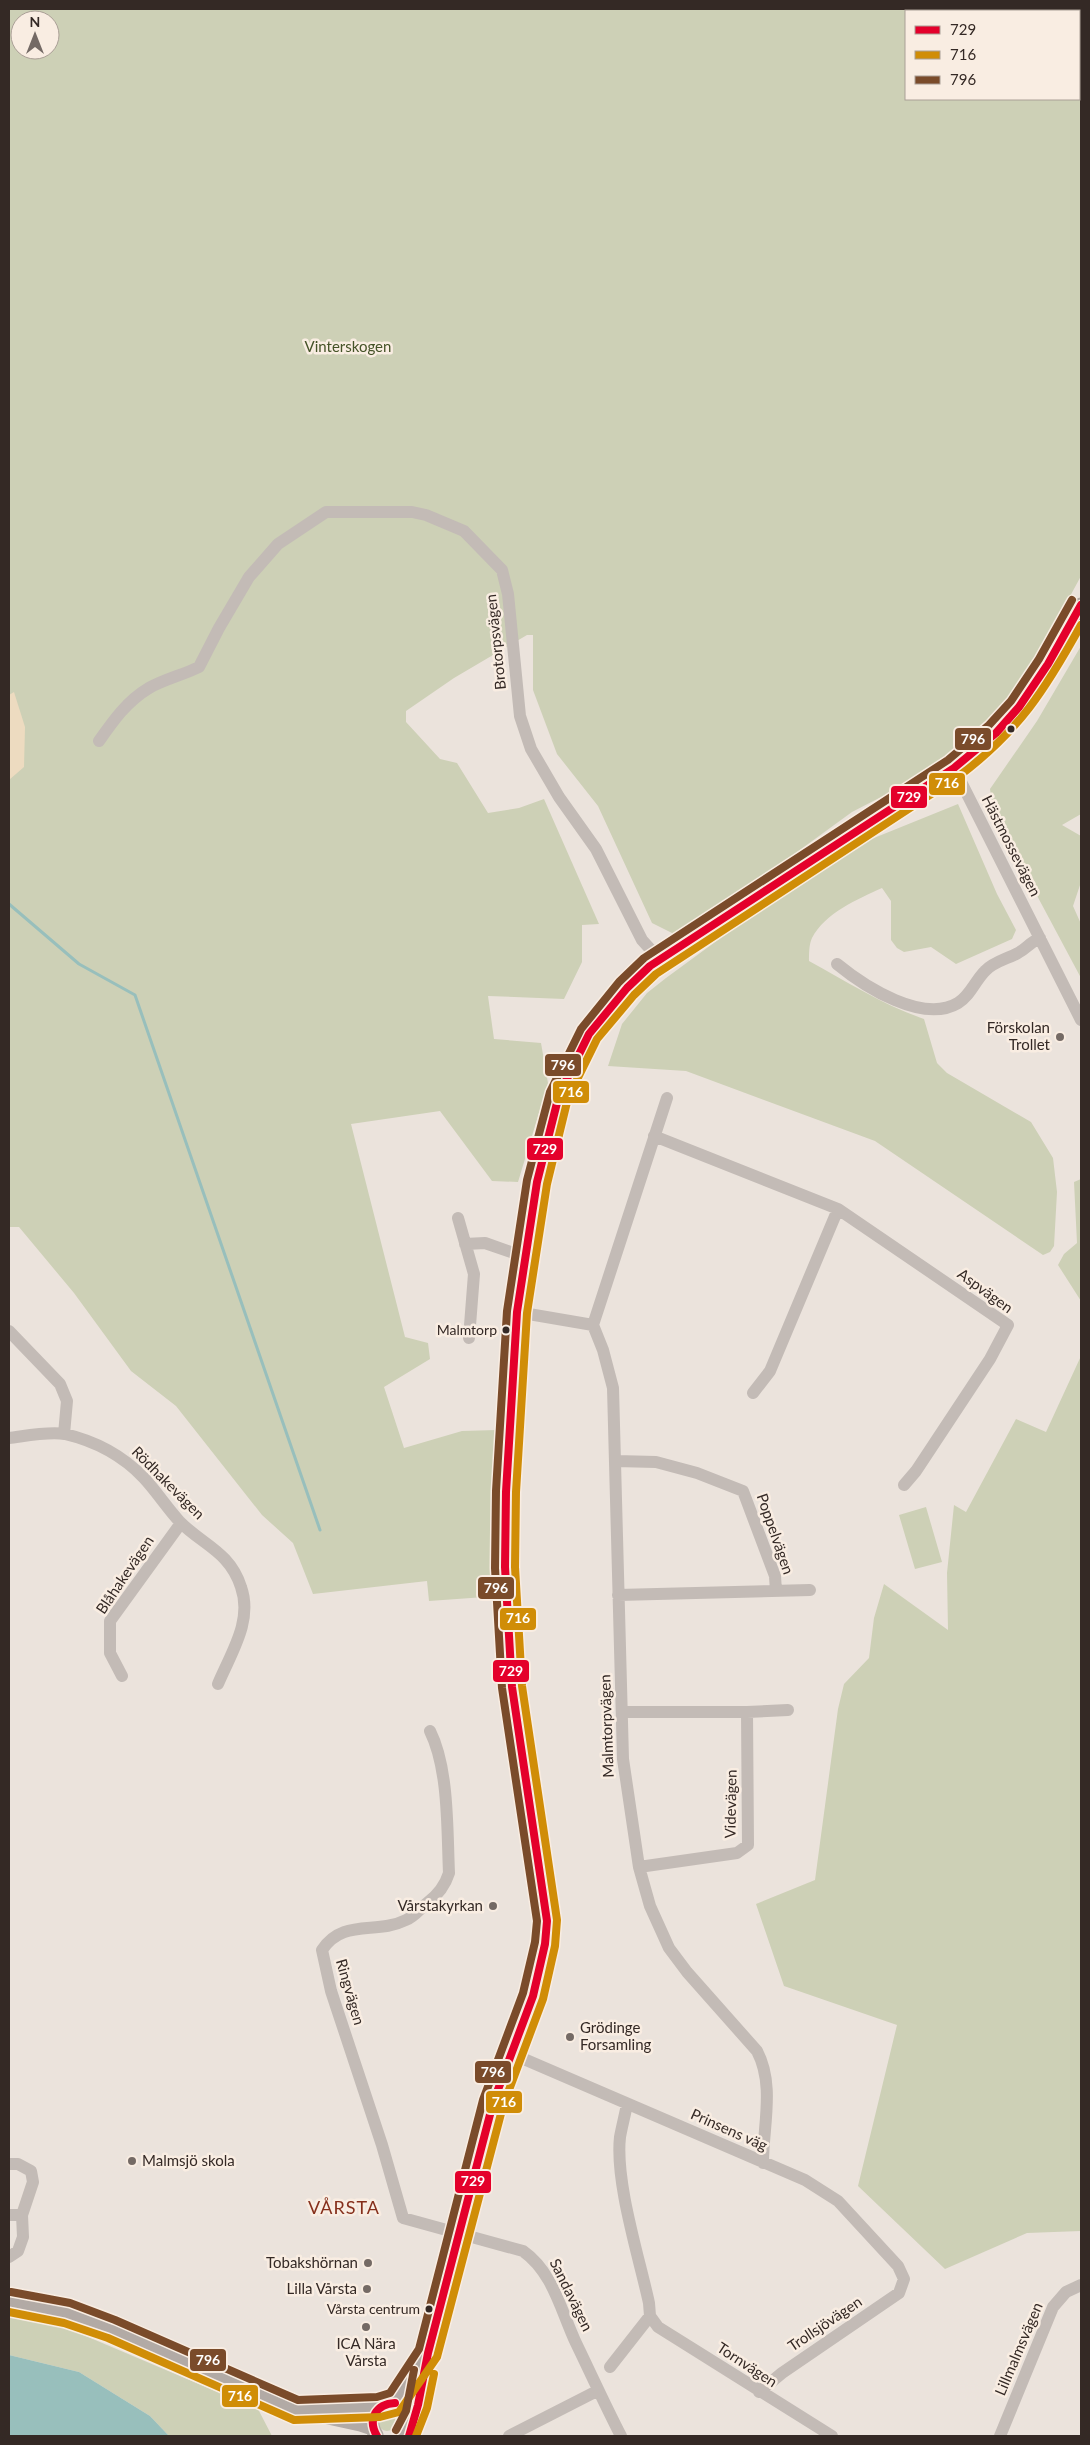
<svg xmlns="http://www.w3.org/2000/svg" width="1090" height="2445" font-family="Lato,sans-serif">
<rect width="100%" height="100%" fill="#ebe3dc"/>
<path fill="#cdd0b6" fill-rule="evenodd" d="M9,9H1081V576L1043,646L1002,710L971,740L914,780L852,812L786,860L674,934L652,923L598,806L557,754L533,690V635H527L454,678L406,711V722L440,759L457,763L488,813L519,808L544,799L599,924L582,925V962L564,999L488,996L494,1039L541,1043L548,1083L518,1182L492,1181L440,1111L351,1124L405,1337L428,1343L430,1359L384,1387L404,1448L462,1431L497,1430L499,1596L429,1601L427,1581L313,1594L293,1543L262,1515L176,1406L131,1371L74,1293L19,1227H9ZM906,11H1079V99H906ZM20,20H50V50H20Z
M1081,646V814L1062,825L1081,836V882L1073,906L1081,924V978L994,815L990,789L1037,721Z
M958,804L997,894L1016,930L1012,939L956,964L931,947L904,952L897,948L891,940V901L882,888C858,899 825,913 812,938C809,944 809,954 809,961C846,981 883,1005 924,1019L937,1063L947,1073L1031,1122L1053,1158L1057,1192L1054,1246L1050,1252L1043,1255L875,1141L686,1071L608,1066L622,1024L647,993L666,978L752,915L869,840Z
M1081,1179V1301L1058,1265L1064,1254L1077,1243L1074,1182Z
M1081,1356V2231L1027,2233L945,2269L858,2186L897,2025L784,1986L756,1904L815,1880L838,1709L844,1684L869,1658L874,1618L884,1584L948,1630L947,1573L954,1505L966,1512L1016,1419L1046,1432Z
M926,1507L942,1562L915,1569L899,1515Z
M9,2314L41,2317L258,2409L272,2436H169L150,2416L79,2372L9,2355Z
M378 2422a9 9 0 1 1 18 0a9 9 0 1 1-18 0Z"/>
<path fill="#eddbc0" d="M14,692L25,727L24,767L9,780V695Z"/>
<path fill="#98bfbc" d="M9,2355L79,2372L150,2416L169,2436H9Z"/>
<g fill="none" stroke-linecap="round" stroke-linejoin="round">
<path stroke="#98bfbc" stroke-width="3" d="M9,904L79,964L135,995L320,1530"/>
<path stroke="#c3bbb6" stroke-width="12" d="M99,741C113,721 127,701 149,688C165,679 183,675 199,667L219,628L249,577L278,544L326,512H412L426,515L464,531L502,570L508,594L520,716L531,749L559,797L596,849L642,940L661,961
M954,768L1081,1020
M837,964C865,987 923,1024 958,1003C970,996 975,981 985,971C993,962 1007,959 1018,953C1026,949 1029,943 1040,938
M654,1136L838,1209L1008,1325L990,1359L916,1471L904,1485
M458,1218L474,1274L469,1338
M465,1244L485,1243L525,1257
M517,1312L593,1325L603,1350L613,1388L623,1759L639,1867L650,1906L669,1948L687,1972L757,2051C775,2085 763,2126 763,2163
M593,1325L667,1098
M9,1331L60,1384L67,1401L64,1434
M753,1393L770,1371L838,1209
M9,1438C25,1436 49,1431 65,1434C95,1441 123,1456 144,1478C157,1492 167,1508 180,1522C203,1545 230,1552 241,1587C253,1621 231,1653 218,1684
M616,1461L656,1462L697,1473L743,1491L775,1576L776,1591
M618,1595L810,1590
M122,1676L110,1653V1621L181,1523
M623,1712H747
M430,1731C449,1769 447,1830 449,1873C445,1886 438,1895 427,1903C420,1909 414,1917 406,1920C376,1935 343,1918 322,1950L331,1991L382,2145L403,2218L523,2251C553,2272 561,2311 576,2343C591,2374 605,2405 621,2436
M639,1867L737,1853L748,1845L747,1712L788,1710
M510,2053L805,2180L838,2201L898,2266L904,2279L899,2293L782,2373L759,2392
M627,2104C625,2115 622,2126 620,2137C615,2182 639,2257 649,2303L650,2316L658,2327L832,2436
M9,2164H18L31,2171L33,2182L22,2215L23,2237L18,2251L9,2257
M9,2215H22
M610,2367L650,2316
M509,2436L597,2391
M1000,2436L1053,2307L1066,2292L1081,2285"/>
<path stroke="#b2aaa5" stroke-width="15" d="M9,2302L67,2313L112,2329L296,2410L360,2424L372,2428
M395,2403L422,2363
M313,2408L379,2407
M411,2424L418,2405L428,2353L493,2103L510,2053L533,1996L545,1944L547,1921L512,1687L505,1567L506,1492L517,1312L521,1281L537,1182L559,1095L589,1034L627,988L650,966L718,920L954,768C973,753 992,738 1009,719C1036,688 1061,641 1081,605
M376,2435C357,2405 405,2389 410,2418C411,2425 409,2431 404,2436"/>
<defs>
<path id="bus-1" d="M377,2436C367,2419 376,2404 395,2403
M409,2436L418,2405L428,2353L493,2103L533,1996L545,1944L547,1921L512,1687L505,1567L506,1492L517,1312L537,1182L559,1095L589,1034L627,988L650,966L954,768L996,733L1019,707L1048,664L1081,605"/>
<path id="bus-2" d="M9,2312L64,2323L108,2338L294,2420L380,2417L399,2412L437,2357L503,2106L543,1999L555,1946L557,1920L522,1686L515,1567L516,1492L527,1313L547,1184L568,1098L597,1039L634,995L656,974L959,776C1019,731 1045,690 1081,625
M416,2436L427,2408L434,2374"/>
<path id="bus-3" d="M11,2292L70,2303L115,2320L298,2400L377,2397L390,2393L419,2349L483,2100L523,1993L535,1942L537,1921L502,1688L495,1568L496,1491L507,1311L527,1180L550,1092L581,1029L619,982L644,958L948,760L989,725L1011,701L1039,659L1072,600
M396,2430L406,2411L414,2370"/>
</defs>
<use href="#bus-1" stroke="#f9ede2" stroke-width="11"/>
<use href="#bus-2" stroke="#f9ede2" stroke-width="11"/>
<use href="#bus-3" stroke="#f9ede2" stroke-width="11"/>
<use href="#bus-1" stroke="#e4002b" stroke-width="8"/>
<use href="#bus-2" stroke="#d08d07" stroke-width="8"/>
<use href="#bus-3" stroke="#7a4b2a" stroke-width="8"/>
</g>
<g fill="#342925" stroke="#f9ede2" stroke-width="2">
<circle cx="1011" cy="729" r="4.5"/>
<circle cx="506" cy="1330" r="4.5"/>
<circle cx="429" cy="2309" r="4.5"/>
</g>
<g fill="#746a65" stroke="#f9ede2" stroke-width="2">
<circle cx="1060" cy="1037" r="5"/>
<circle cx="493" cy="1906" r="5"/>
<circle cx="570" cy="2037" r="5"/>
<circle cx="132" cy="2161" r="5"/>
<circle cx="368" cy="2263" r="5"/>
<circle cx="367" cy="2289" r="5"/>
<circle cx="366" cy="2327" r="5"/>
</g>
<g text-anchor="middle" stroke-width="5" stroke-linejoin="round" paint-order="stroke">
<g font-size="14" fill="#342925" stroke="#f9ede2" text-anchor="end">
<text x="497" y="1335">Malmtorp</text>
<text x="420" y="2314">Vårsta centrum</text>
</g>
<g font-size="15" fill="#455328" stroke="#f9ede2">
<text x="348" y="352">Vinterskogen</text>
</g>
<g font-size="15" fill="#342925" stroke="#f9ede2">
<text transform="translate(496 642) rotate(-96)" y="5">Brotorpsvägen</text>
<text transform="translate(1011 846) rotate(63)" y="5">Hästmossevägen</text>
<text transform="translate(985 1291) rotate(36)" y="5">Aspvägen</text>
<text transform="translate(168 1483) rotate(45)" y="5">Rödhakevägen</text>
<text transform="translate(775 1534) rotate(71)" y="5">Poppelvägen</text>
<text transform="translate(125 1575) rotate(-56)" y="5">Blåhakevägen</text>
<text transform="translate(607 1726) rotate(-92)" y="5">Malmtorpvägen</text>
<text transform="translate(731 1804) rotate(-89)" y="5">Videvägen</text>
<text transform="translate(350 1992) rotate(74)" y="5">Ringvägen</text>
<text transform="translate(729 2130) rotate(24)" y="5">Prinsens väg</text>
<text transform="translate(571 2295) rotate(64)" y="5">Sandavägen</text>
<text transform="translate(825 2324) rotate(-34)" y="5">Trollsjövägen</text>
<text transform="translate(1019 2349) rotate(-67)" y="5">Lillmalmsvägen</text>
<text transform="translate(747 2365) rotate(33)" y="5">Tornvägen</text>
</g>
<g font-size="15" fill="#342925" stroke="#f9ede2" text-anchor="end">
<text x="1050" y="1033">Förskolan<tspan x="1050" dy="17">Trollet</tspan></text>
<text x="483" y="1911">Vårstakyrkan</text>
<text x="580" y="2033" text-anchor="start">Grödinge<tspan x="580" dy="17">Forsamling</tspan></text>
<text x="142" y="2166" text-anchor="start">Malmsjö skola</text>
<text x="358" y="2268">Tobakshörnan</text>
<text x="357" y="2294">Lilla Vårsta</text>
<text x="366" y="2349" text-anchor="middle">ICA Nära<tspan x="366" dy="17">Vårsta</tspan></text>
</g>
<g font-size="18" letter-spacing="1" fill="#852f1b" stroke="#f9ede2">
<text x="344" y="2214">VÅRSTA</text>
</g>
</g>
<g stroke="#f9ede2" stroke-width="2">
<rect x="954" y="727" width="38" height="24" rx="5" fill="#7a4b2a"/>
<rect x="928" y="772" width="38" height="24" rx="5" fill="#d08d07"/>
<rect x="890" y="785" width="38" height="24" rx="5" fill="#e4002b"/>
<rect x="544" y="1053" width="38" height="24" rx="5" fill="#7a4b2a"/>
<rect x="552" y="1080" width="38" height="24" rx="5" fill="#d08d07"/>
<rect x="526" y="1137" width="38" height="24" rx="5" fill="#e4002b"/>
<rect x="477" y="1576" width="38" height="24" rx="5" fill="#7a4b2a"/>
<rect x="499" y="1607" width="38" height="24" rx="5" fill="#d08d07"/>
<rect x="492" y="1659" width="38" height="24" rx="5" fill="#e4002b"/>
<rect x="474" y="2060" width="38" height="24" rx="5" fill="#7a4b2a"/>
<rect x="485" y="2090" width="38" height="24" rx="5" fill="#d08d07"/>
<rect x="454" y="2170" width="38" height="24" rx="5" fill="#e4002b"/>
<rect x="189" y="2348" width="38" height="24" rx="5" fill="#7a4b2a"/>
<rect x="221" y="2384" width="38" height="24" rx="5" fill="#d08d07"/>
</g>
<g font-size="14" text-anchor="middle" font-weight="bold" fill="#fff">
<text x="973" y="744">796</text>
<text x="947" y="788">716</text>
<text x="909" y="802">729</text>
<text x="563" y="1070">796</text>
<text x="571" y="1097">716</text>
<text x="545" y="1154">729</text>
<text x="496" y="1593">796</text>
<text x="518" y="1623">716</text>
<text x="511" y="1676">729</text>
<text x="493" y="2077">796</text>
<text x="504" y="2107">716</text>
<text x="473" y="2186">729</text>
<text x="208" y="2365">796</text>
<text x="240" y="2401">716</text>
</g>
<rect width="1090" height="2445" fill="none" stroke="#342925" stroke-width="20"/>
<rect x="905" y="10" width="175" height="90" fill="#f9ede2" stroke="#aa9f96"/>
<rect x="915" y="26" width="25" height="8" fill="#e4002b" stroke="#aa9f96"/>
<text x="950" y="35" font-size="15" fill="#342925">729</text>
<rect x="915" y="51" width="25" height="8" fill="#d08d07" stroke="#aa9f96"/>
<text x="950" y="60" font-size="15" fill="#342925">716</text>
<rect x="915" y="76" width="25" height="8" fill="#7a4b2a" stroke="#aa9f96"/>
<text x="950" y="85" font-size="15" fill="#342925">796</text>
<g transform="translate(35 35)"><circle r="24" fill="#f9ede2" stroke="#aa9f96"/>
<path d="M0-4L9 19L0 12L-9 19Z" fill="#746a65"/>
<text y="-8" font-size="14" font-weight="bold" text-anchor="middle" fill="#342925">N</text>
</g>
</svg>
